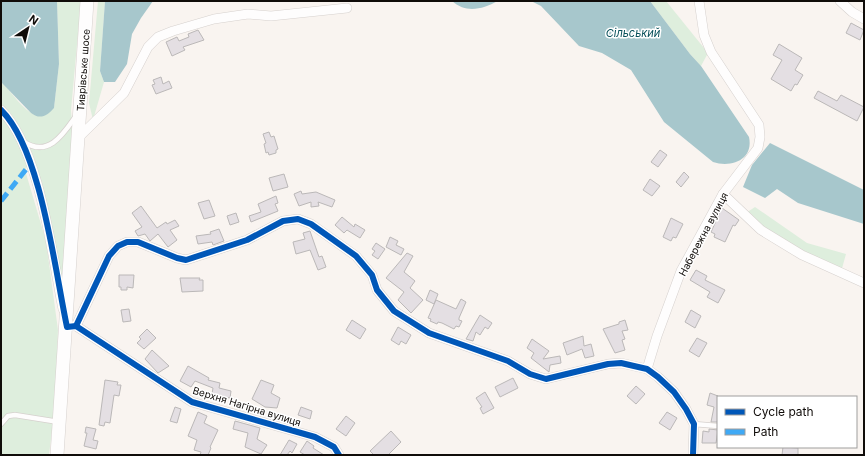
<svg xmlns="http://www.w3.org/2000/svg" width="865" height="456" font-family="Inter,sans-serif">
<style>
.green{fill:#deeedd}
.water{fill:#a7c7cc}
.building{fill:#e4dfe3;stroke:#bbb8b8}
.lines{fill:none;stroke-linecap:round;stroke-linejoin:round}
.service-casing{stroke:#d6d1ce;stroke-width:6}
.minor-casing{stroke:#d6d1ce;stroke-width:10}
.secondary-casing{stroke:#d6d1ce;stroke-width:14}
.service{stroke:#fefdfd;stroke-width:4.5}
.minor{stroke:#fefdfd;stroke-width:9}
.secondary{stroke:#fefdfd;stroke-width:13}
.quiet{stroke:#3fa9f5;stroke-width:5;stroke-dasharray:10 5;stroke-linecap:butt}
.cycleway-casing{stroke:#fff;stroke-width:8}
.cycleway{stroke:#0057b8;stroke-width:6}
.labels{text-anchor:middle;stroke-width:3;stroke-linejoin:round;paint-order:stroke}
.street-label{font-size:10px;fill:#100c09;stroke:#fff}
.water-label{font-size:11px;font-style:italic;fill:#09515b;stroke:#fff}
</style>
<rect width="100%" height="100%" fill="#f9f4f0"/>
<g class="green">
<path d="M 57,1 L 81,1 L 71,110 L 73,139 L 64,282 L 61,283 L 30,163 L 25,170 L 46,241 L 58,330 L 55,406 L 49,455 L 1,455 L 1,82 C 13,93 22,110 37,116 L 54,108 L 59,64 Z"/>
<path d="M 98,1 L 105,1 L 100,71 L 104,82 L 93,120 L 89,103 Z"/>
<path d="M 650,1 L 666,1 L 708,53 L 701,66 L 690,54 Z"/>
<path d="M 755,207 L 807,243 L 846,254 L 841,272 L 817,262 L 743,215 Z"/>
</g>
<g class="water">
<path d="M 1,1 L 57,1 L 59,64 L 54,108 C 47,116 40,120 31,113 L 1,82 Z"/>
<path d="M 105,1 L 153,1 L 141,18 L 132,34 L 127,64 L 115,82 L 104,82 L 100,71 Z"/>
<path d="M 452,1 L 498,1 C 482,9 467,14 452,1 Z"/>
<path d="M 531,1 L 650,1 L 690,54 L 701,66 L 749,137 C 754,160 731,168 713,162 L 664,122 L 631,70 L 602,53 L 579,46 L 541,6 Z"/>
<path d="M 770,143 L 864,190 L 864,224 L 798,203 L 777,189 L 765,198 L 743,187 L 752,165 Z"/>
</g>
<g class="building">
<path d="M 851,23 L 864,30 L 860,40 L 846,33 Z"/>
<path d="M 198,30 L 204,40 L 183,47 L 185,50 L 172,56 L 166,42 L 177,37 L 179,41 L 189,37 L 188,34 Z"/>
<path d="M 779,44 L 802,58 L 795,70 L 803,75 L 797,85 L 795,84 L 791,91 L 771,79 L 782,60 L 773,55 Z"/>
<path d="M 161,77 L 163,84 L 169,81 L 172,88 L 156,94 L 152,85 L 155,84 L 153,80 Z"/>
<path d="M 818,91 L 837,101 L 841,95 L 864,107 L 857,121 L 814,98 Z"/>
<path d="M 269,132 L 271,137 L 274,136 L 278,149 L 276,150 L 276,153 L 269,155 L 268,152 L 266,153 L 264,144 L 266,143 L 263,134 Z"/>
<path d="M 660,150 L 667,155 L 658,167 L 651,162 Z"/>
<path d="M 684,172 L 689,177 L 681,187 L 676,182 Z"/>
<path d="M 284,174 L 288,187 L 273,191 L 269,178 Z"/>
<path d="M 650,179 L 660,186 L 652,196 L 643,190 Z"/>
<path d="M 301,191 L 302,194 L 316,192 L 335,200 L 332,207 L 318,202 L 319,206 L 311,207 L 311,202 L 299,206 L 294,194 Z"/>
<path d="M 276,196 L 278,203 L 275,204 L 278,211 L 251,222 L 249,216 L 261,212 L 258,204 Z"/>
<path d="M 209,200 L 215,216 L 204,219 L 198,203 Z"/>
<path d="M 141,206 L 157,228 L 166,222 L 167,224 L 175,220 L 179,226 L 170,230 L 177,240 L 168,247 L 158,234 L 150,241 L 145,234 L 138,236 L 135,231 L 142,227 L 132,213 Z"/>
<path d="M 722,208 L 739,220 L 735,226 L 733,225 L 725,242 L 714,237 L 715,234 L 711,232 Z"/>
<path d="M 236,213 L 239,222 L 230,225 L 227,216 Z"/>
<path d="M 342,217 L 354,227 L 355,224 L 365,230 L 360,238 L 347,230 L 344,233 L 335,225 Z"/>
<path d="M 671,218 L 683,224 L 676,238 L 673,237 L 671,241 L 663,237 Z"/>
<path d="M 219,229 L 224,241 L 213,245 L 212,242 L 198,244 L 196,236 L 211,234 L 210,232 Z"/>
<path d="M 310,231 L 319,257 L 322,256 L 326,267 L 318,270 L 310,250 L 296,254 L 293,242 L 305,239 L 303,233 Z"/>
<path d="M 390,237 L 398,241 L 396,245 L 404,249 L 401,255 L 386,247 Z"/>
<path d="M 376,243 L 385,249 L 378,259 L 372,255 L 375,251 L 372,249 Z"/>
<path d="M 407,253 L 413,256 L 404,272 L 415,281 L 410,288 L 423,300 L 411,313 L 398,300 L 404,292 L 386,278 Z"/>
<path d="M 696,270 L 707,276 L 705,280 L 725,290 L 718,303 L 707,297 L 710,292 L 690,280 Z"/>
<path d="M 119,275 L 134,275 L 133,288 L 127,287 L 127,290 L 121,290 L 121,287 L 119,287 Z"/>
<path d="M 180,278 L 200,278 L 199,280 L 203,280 L 203,291 L 182,292 Z"/>
<path d="M 430,290 L 438,294 L 434,304 L 426,300 Z"/>
<path d="M 461,299 L 466,302 L 459,318 L 459,320 L 462,321 L 459,327 L 456,326 L 454,329 L 442,323 L 438,322 L 437,324 L 430,321 L 431,319 L 428,318 L 436,300 L 456,309 Z"/>
<path d="M 129,309 L 131,321 L 123,322 L 121,310 Z"/>
<path d="M 691,310 L 701,316 L 695,328 L 685,322 Z"/>
<path d="M 480,315 L 492,323 L 488,329 L 485,327 L 480,335 L 476,332 L 473,341 L 466,339 Z"/>
<path d="M 352,320 L 366,329 L 360,339 L 346,330 Z"/>
<path d="M 625,320 L 628,330 L 622,331 L 625,339 L 622,340 L 625,350 L 615,353 L 603,329 L 619,324 L 619,322 Z"/>
<path d="M 398,327 L 411,335 L 406,344 L 401,341 L 399,345 L 391,340 Z"/>
<path d="M 147,329 L 156,338 L 144,349 L 137,343 L 141,339 L 139,337 Z"/>
<path d="M 583,336 L 584,346 L 591,344 L 594,356 L 585,358 L 582,349 L 567,355 L 563,343 Z"/>
<path d="M 697,338 L 707,343 L 699,357 L 689,351 Z"/>
<path d="M 532,339 L 549,351 L 543,359 L 560,356 L 561,363 L 550,365 L 549,372 L 531,358 L 534,353 L 527,348 Z"/>
<path d="M 152,350 L 169,366 L 158,373 L 145,359 Z"/>
<path d="M 188,366 L 209,378 L 208,380 L 220,383 L 219,388 L 231,391 L 230,398 L 212,394 L 213,388 L 195,381 L 191,387 L 180,381 Z"/>
<path d="M 513,378 L 518,388 L 500,397 L 495,387 Z"/>
<path d="M 105,380 L 118,382 L 117,385 L 121,385 L 119,396 L 114,395 L 110,423 L 105,422 L 104,426 L 99,425 Z"/>
<path d="M 261,380 L 274,385 L 271,393 L 280,398 L 277,408 L 265,407 L 252,399 Z"/>
<path d="M 636,386 L 645,394 L 636,404 L 627,396 Z"/>
<path d="M 485,392 L 494,408 L 483,414 L 480,408 L 482,407 L 476,398 Z"/>
<path d="M 710,393 L 718,396 L 718,422 L 711,422 L 714,407 L 707,405 Z"/>
<path d="M 175,407 L 181,409 L 177,423 L 170,421 Z"/>
<path d="M 301,407 L 312,411 L 310,419 L 298,415 Z"/>
<path d="M 198,412 L 207,416 L 204,423 L 218,430 L 210,447 L 211,448 L 208,455 L 200,455 L 201,452 L 194,450 L 197,440 L 188,436 Z"/>
<path d="M 667,412 L 677,418 L 670,430 L 659,423 Z"/>
<path d="M 346,416 L 355,423 L 346,436 L 336,429 Z"/>
<path d="M 235,421 L 260,428 L 257,439 L 267,445 L 261,454 L 245,447 L 248,433 L 233,429 Z"/>
<path d="M 86,427 L 96,429 L 93,440 L 98,441 L 96,449 L 84,446 L 87,433 L 85,433 Z"/>
<path d="M 709,429 L 718,430 L 716,443 L 702,443 L 703,431 L 709,432 Z"/>
<path d="M 391,431 L 401,442 L 388,455 L 374,455 L 370,451 Z"/>
<path d="M 289,440 L 297,444 L 292,453 L 290,451 L 287,455 L 280,455 Z"/>
<path d="M 307,441 L 314,446 L 313,448 L 324,455 L 305,455 L 300,452 Z"/>
<path d="M 783,447 L 798,448 L 798,455 L 782,455 Z"/>
</g>
<g class="lines">
<defs>
<g id="service">
<path d="M 24,142 C 49,158 64,133 76,116"/>
<path d="M 1,424 L 8,416 L 15,415 L 59,422"/>
<path d="M 694,424 L 718,426"/>
</g>
<g id="minor">
<path d="M 840,1 L 852,12 L 864,19"/>
<path d="M 1,110 C 40,148 52,256 63,309"/>
<path d="M 78,138 L 124,93 L 148,47 L 158,37 L 173,31 L 214,19 L 248,14 L 271,16 L 347,8"/>
<path d="M 723,194 L 761,230 L 802,255 L 864,283"/>
<path d="M 70,326 L 76,326 L 192,402 L 315,437 L 334,447 L 339,455"/>
<path d="M 76,326 L 109,256 L 118,246 L 127,242 L 138,242 L 177,258 L 186,260 L 247,240 L 283,221 L 298,219 L 311,224 L 356,256 L 372,275 L 377,290 L 394,311 L 429,333 L 508,361 L 530,374 L 546,379 L 608,364 L 621,363 L 647,369 L 658,377 L 674,392 L 686,409 L 694,424 L 693,455"/>
<path d="M 647,369 L 657,336 L 681,271 L 723,194 L 758,148 L 760,137 L 759,125 L 711,52 L 704,35 L 699,1"/>
</g>
<path id="secondary" d="M 57,455 L 87,1"/>
</defs>
<use href="#service" class="service-casing"/>
<use href="#minor" class="minor-casing"/>
<use href="#secondary" class="secondary-casing"/>
<use href="#service" class="service"/>
<use href="#minor" class="minor"/>
<use href="#secondary" class="secondary"/>
<path class="quiet" d="M 1,201 L 31,163"/>
<defs>
<g id="cycleway">
<path d="M 1,110 C 41,149 55,271 67,327 L 76,326 L 192,402 L 315,437 L 334,447 L 339,455"/>
<path d="M 76,326 L 109,256 L 118,246 L 127,242 L 138,242 L 177,258 L 186,260 L 247,240 L 283,221 L 298,219 L 311,224 L 356,256 L 372,275 L 377,290 L 394,311 L 429,333 L 508,361 L 530,374 L 546,379 L 608,364 L 621,363 L 647,369 L 658,377 L 674,392 L 686,409 L 694,424 L 693,455"/>
</g>
</defs>
<use href="#cycleway" class="cycleway-casing"/>
<use href="#cycleway" class="cycleway"/>
</g>
<g class="labels">
<g class="street-label">
<text transform="translate(83 70) rotate(-86)" y="4">Тиврівське шосе</text>
<text transform="translate(703 234) rotate(-62)" y="4">Набережна вулиця</text>
<text transform="translate(247 406) rotate(17)" y="4">Верхня Нагірна вулиця</text>
</g>
<g class="water-label">
<text x="633" y="37">Сільський</text>
</g>
</g>
<rect width="865" height="456" fill="none" stroke="#100c09" stroke-width="4"/>
<rect x="717" y="396" width="140" height="52" fill="#ffffff" stroke="#9f9e9d"/>
<rect x="725" y="409" width="20" height="6" fill="#0057b8" stroke="#9f9e9d"/>
<text x="753" y="416" font-size="12" fill="#100c09">Cycle path</text>
<rect x="725" y="429" width="20" height="6" fill="#3fa9f5" stroke="#9f9e9d"/>
<text x="753" y="436" font-size="12" fill="#100c09">Path</text>
<g transform="translate(28 28) rotate(35)" stroke="#ffffff" stroke-width="3" paint-order="stroke">
<path d="M0-3L7 15L0 10L-7 15Z" fill="#100c09"/>
<text y="-6" font-size="11" font-weight="bold" text-anchor="middle" fill="#100c09">N</text>
</g>
</svg>
